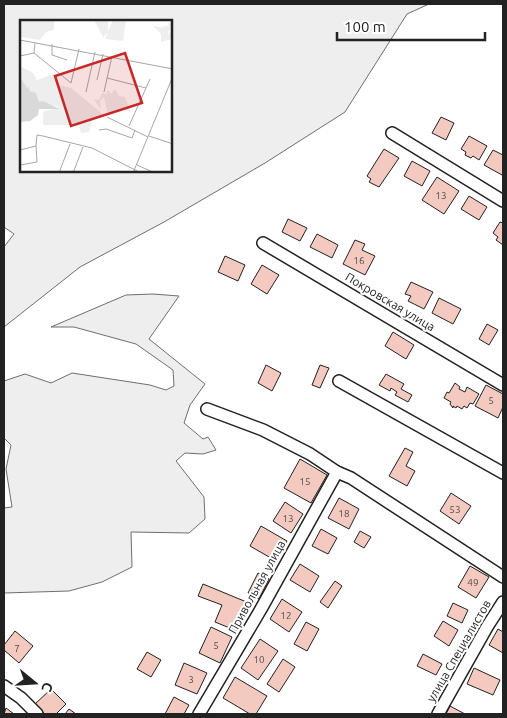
<svg xmlns="http://www.w3.org/2000/svg" width="507" height="718" font-family="Ubuntu,sans-serif">
<style>
.green{fill:#eee;stroke:#6f6f6f;fill-rule:evenodd}
.building{fill:#f3c9c0;stroke:#222}
.lines{fill:none;stroke-linecap:round;stroke-linejoin:round}
.minor-casing{stroke:#222;stroke-width:14}
.minor{stroke:#fff;stroke-width:11}
.labels{text-anchor:middle;stroke-width:4;stroke-linejoin:round;paint-order:stroke}
.number-label{font-size:10px;fill:#564c4a}
.street-label{font-size:12px;fill:#222;stroke:#fff}
.inset-road{fill:none;stroke:#a7a7a7;stroke-width:1}
.view{fill:#c62828;fill-opacity:0.15;stroke:#c62828;stroke-width:2.5}
.inset-edge{fill:none;stroke:#222;stroke-width:2.5}
</style>
<rect width="100%" height="100%" fill="#fff"/>
<g class="green">
<path d="M 4,4 L 429,4 L 407,14 L 345,112 L 265,163 L 164,222 L 80,267 L 4,327 L 4,247 L 14,234 L 4,227 ZM 21,21 L 171,21 L 171,171 L 21,171 Z"/>
<path d="M 153,294 L 179,296 L 149,339 L 205,384 L 190,405 L 184,423 L 203,439 L 208,437 L 216,450 L 203,454 L 185,453 L 176,461 L 204,497 L 205,519 L 189,533 L 131,532 L 132,567 L 102,582 L 69,591 L 4,593 L 4,508 L 12,507 L 6,469 L 11,445 L 4,438 L 4,381 L 25,374 L 51,383 L 72,373 L 150,385 L 166,390 L 174,386 L 173,370 L 136,344 L 74,327 L 51,327 L 126,295 Z"/>
</g>
<g class="building">
<path d="M 441,117 L 454,123 L 446,140 L 432,133 Z"/>
<path d="M 469,136 L 487,146 L 479,160 L 473,156 L 471,158 L 465,155 L 466,152 L 461,149 Z"/>
<path d="M 384,149 L 399,158 L 379,187 L 369,182 L 371,179 L 367,176 Z"/>
<path d="M 493,150 L 503,155 L 503,172 L 502,175 L 484,165 Z"/>
<path d="M 412,161 L 430,171 L 422,186 L 404,176 Z"/>
<path d="M 437,177 L 459,191 L 444,214 L 422,200 Z"/>
<path d="M 469,196 L 487,207 L 479,220 L 461,209 Z"/>
<path d="M 288,219 L 307,228 L 300,241 L 282,232 Z"/>
<path d="M 500,222 L 503,223 L 503,245 L 496,240 L 498,237 L 493,233 Z"/>
<path d="M 317,234 L 338,245 L 332,258 L 310,247 Z"/>
<path d="M 355,240 L 365,244 L 362,250 L 375,256 L 365,275 L 343,264 Z"/>
<path d="M 225,256 L 245,265 L 238,281 L 218,272 Z"/>
<path d="M 262,265 L 279,275 L 267,294 L 251,284 Z"/>
<path d="M 411,282 L 433,292 L 424,309 L 408,301 L 411,296 L 405,294 Z"/>
<path d="M 439,298 L 461,309 L 453,324 L 432,313 Z"/>
<path d="M 487,324 L 498,330 L 489,345 L 479,339 Z"/>
<path d="M 393,332 L 414,345 L 406,359 L 385,346 Z"/>
<path d="M 266,365 L 281,373 L 272,391 L 258,383 Z"/>
<path d="M 320,365 L 329,368 L 320,388 L 312,385 Z"/>
<path d="M 386,374 L 404,384 L 401,389 L 412,395 L 408,402 L 395,395 L 397,392 L 391,388 L 390,391 L 379,385 Z"/>
<path d="M 455,383 L 460,387 L 459,389 L 465,392 L 467,387 L 479,394 L 473,404 L 470,403 L 467,408 L 464,406 L 462,409 L 457,406 L 456,408 L 453,406 L 453,408 L 450,404 L 451,402 L 444,398 L 447,392 L 449,393 Z"/>
<path d="M 486,385 L 503,394 L 503,407 L 498,418 L 475,406 Z"/>
<path d="M 405,448 L 413,452 L 406,466 L 415,471 L 407,486 L 389,476 Z"/>
<path d="M 300,459 L 327,475 L 311,503 L 284,488 Z"/>
<path d="M 451,493 L 471,506 L 459,524 L 440,511 Z"/>
<path d="M 339,498 L 359,509 L 349,529 L 328,518 Z"/>
<path d="M 285,502 L 303,514 L 291,533 L 273,521 Z"/>
<path d="M 261,526 L 287,541 L 276,561 L 250,546 Z"/>
<path d="M 321,529 L 337,538 L 328,554 L 312,546 Z"/>
<path d="M 360,531 L 371,537 L 364,548 L 354,542 Z"/>
<path d="M 300,564 L 319,576 L 310,592 L 290,580 Z"/>
<path d="M 470,566 L 489,577 L 476,598 L 458,587 Z"/>
<path d="M 258,573 L 269,579 L 259,599 L 248,593 Z"/>
<path d="M 335,581 L 342,586 L 328,608 L 320,602 Z"/>
<path d="M 203,584 L 249,603 L 237,631 L 215,622 L 222,605 L 198,596 Z"/>
<path d="M 282,599 L 302,612 L 289,632 L 270,619 Z"/>
<path d="M 453,603 L 468,610 L 462,623 L 447,616 Z"/>
<path d="M 443,621 L 458,630 L 449,646 L 434,636 Z"/>
<path d="M 306,622 L 319,629 L 307,651 L 294,644 Z"/>
<path d="M 211,627 L 232,637 L 220,663 L 199,653 Z"/>
<path d="M 498,629 L 503,632 L 503,653 L 489,645 Z"/>
<path d="M 15,631 L 33,646 L 19,663 L 4,650 L 4,645 Z"/>
<path d="M 260,639 L 278,651 L 258,680 L 241,668 Z"/>
<path d="M 147,652 L 161,660 L 151,677 L 137,669 Z"/>
<path d="M 423,654 L 442,664 L 436,675 L 417,666 Z"/>
<path d="M 283,659 L 295,667 L 279,692 L 267,684 Z"/>
<path d="M 184,663 L 207,673 L 197,694 L 175,685 Z"/>
<path d="M 474,668 L 500,680 L 493,695 L 467,684 Z"/>
<path d="M 235,677 L 267,696 L 256,714 L 250,714 L 223,698 Z"/>
<path d="M 51,689 L 66,704 L 56,714 L 45,714 L 35,704 Z"/>
<path d="M 174,697 L 189,705 L 184,714 L 165,714 Z"/>
<path d="M 450,706 L 465,714 L 446,714 Z"/>
<path d="M 6,708 L 14,714 L 4,714 Z"/>
<path d="M 69,709 L 76,714 L 65,714 Z"/>
</g>
<g class="lines">
<defs>
<g id="minor">
<path d="M 392,133 L 503,201"/>
<path d="M 263,243 L 503,385"/>
<path d="M 339,381 L 503,473"/>
<path d="M 207,409 L 263,430 L 310,454 L 337,472 L 351,478 L 503,577"/>
<path d="M 4,686 L 21,698 L 37,714"/>
<path d="M 199,714 L 261,609 L 337,472"/>
<path d="M 438,714 L 487,627 L 503,602"/>
</g>
</defs>
<use href="#minor" class="minor-casing"/>
<use href="#minor" class="minor"/>
</g>
<g class="labels">
<g class="number-label">
<text x="441" y="199">13</text>
<text x="359" y="264">16</text>
<text x="491" y="404">5</text>
<text x="305" y="485">15</text>
<text x="455" y="513">53</text>
<text x="344" y="517">18</text>
<text x="288" y="522">13</text>
<text x="473" y="586">49</text>
<text x="286" y="619">12</text>
<text x="216" y="649">5</text>
<text x="17" y="652">7</text>
<text x="259" y="663">10</text>
<text x="191" y="683">3</text>
</g>
<g class="street-label">
<text transform="translate(390 302) rotate(31)" y="4">Покровская улица</text>
<text transform="translate(257 587) rotate(-61)" y="4">Привольная улица</text>
<text transform="translate(459 651) rotate(-60)" y="4">улица Специалистов</text>
</g>
</g>
<g transform="translate(20 20)">
<rect width="152" height="152" fill="#fff"/>
<path d="M 0,0 L 34,0 L 34,10 L 26,12 L 20,20 L 0,17 ZM 74,0 L 88,0 L 88,11 L 93,0 L 106,0 L 103,21 L 85,19 L 88,12 L 83,17 ZM 152,0 L 152,2 L 150,8 L 152,6 L 152,11 L 150,9 L 151,12 L 149,10 L 148,13 L 149,17 L 149,12 L 151,13 L 152,19 L 141,22 L 141,14 L 133,6 L 146,8 L 141,6 L 149,6 L 147,2 L 149,4 ZM 0,46 L 13,53 L 17,60 L 33,54 L 39,65 L 51,68 L 85,96 L 73,97 L 69,112 L 61,113 L 59,105 L 23,105 L 23,92 L 40,87 L 19,82 L 16,73 L 10,71 L 9,67 L 8,70 L 0,57 ZM 95,69 L 99,76 L 105,77 L 111,92 L 100,89 L 88,95 L 84,77 L 80,81 L 81,90 L 74,79 L 79,80 L 82,73 L 86,74 L 88,70 L 91,74 Z" fill="#eee"/>
<path d="M 0,57 L 8,69 L 8,65 L 10,71 L 16,73 L 19,82 L 23,81 L 40,89 L 19,89 L 18,95 L 10,101 L 0,102 Z" fill="#d9d9d9"/>
<path class="inset-road" d="M 0,20 L 153,49M 32,24 L 32,35 L 47,40M 14,33 L 51,63 L 59,29M 0,36 L 14,33 L 15,23M 87,58 L 126,68M 77,60 L 83,34M 66,72 L 75,32M 84,72 L 92,36M 87,97 L 128,117M 109,106 L 130,59M 79,110 L 86,109 L 112,118 L 115,110M 129,116 L 153,124M 0,130 L 16,126 L 17,115 L 23,116 L 72,128 L 121,153M 0,145 L 17,142 L 16,126M 117,145 L 135,153M 39,153 L 50,124M 53,153 L 63,127M 113,153 L 153,56"/>
<path class="view" d="M 105,33 L 122,83 L 51,106 L 35,56 Z"/>
<rect width="152" height="152" class="inset-edge"/>
</g>
<rect width="507" height="718" fill="none" stroke="#222222" stroke-width="10"/>
<g transform="translate(35 683) rotate(108)" stroke="#ffffff" stroke-width="4" paint-order="stroke">
<path d="M0-4L9 19L0 12L-9 19Z" fill="#222222"/>
<text y="-8" font-size="14" font-weight="bold" text-anchor="middle" fill="#222222">С</text>
</g>
<path d="M337 32v8h148v-8" fill="none" stroke="#222222" stroke-width="2.5"/>
<text x="344" y="32" font-size="15" fill="#222222" stroke="#ffffff" stroke-width="4" paint-order="stroke">100 m</text>
</svg>
